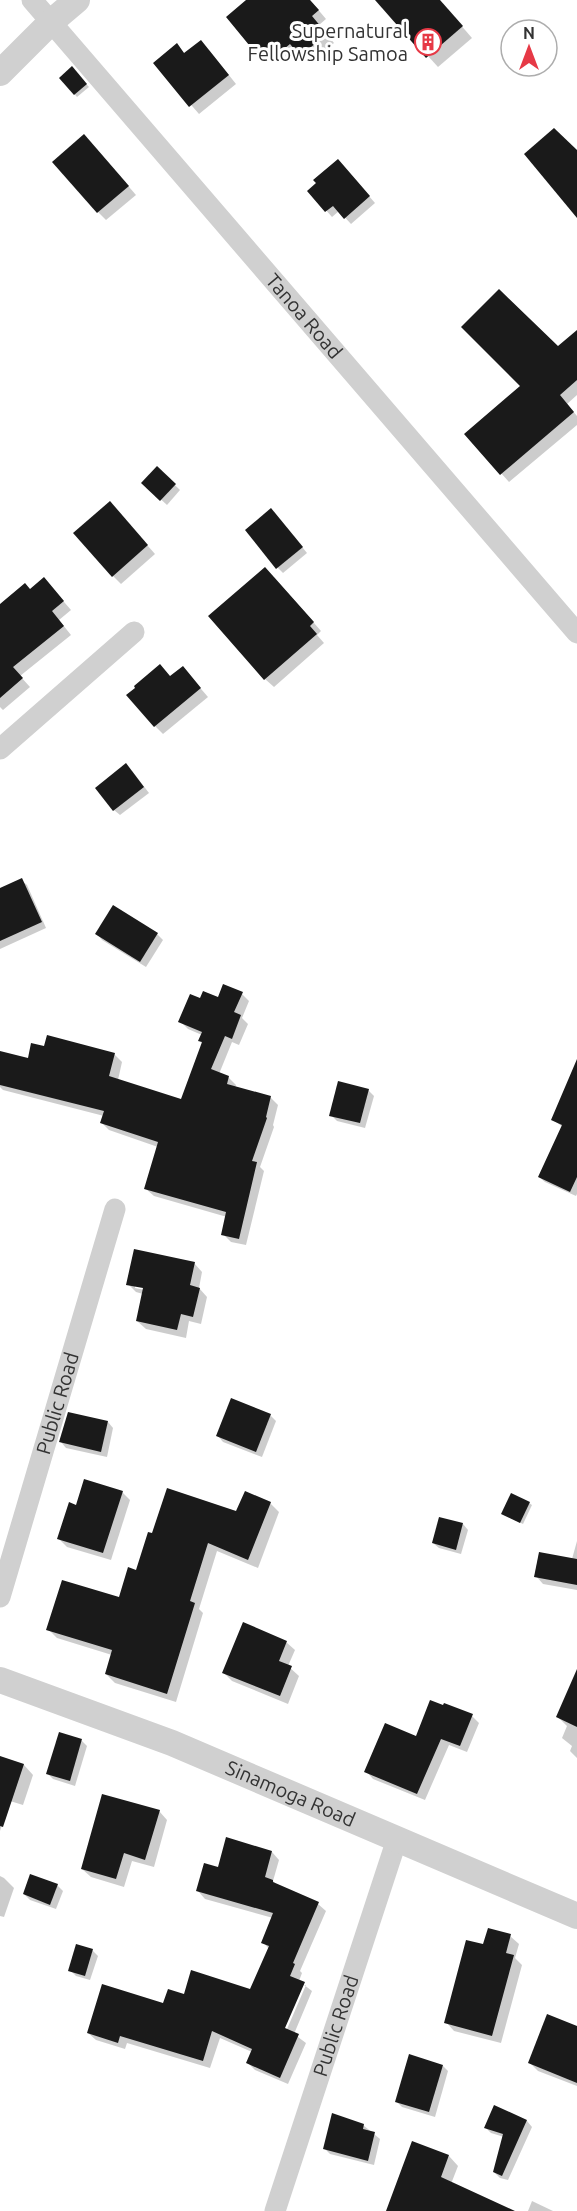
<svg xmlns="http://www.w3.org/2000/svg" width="577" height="2211" font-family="Ubuntu,sans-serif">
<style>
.shadow{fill:#0003;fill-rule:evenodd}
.building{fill:#1a1a1a}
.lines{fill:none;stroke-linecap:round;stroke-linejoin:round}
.minor{stroke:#d0d0d0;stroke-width:21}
.tertiary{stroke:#d0d0d0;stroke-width:26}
.labels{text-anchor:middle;stroke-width:6;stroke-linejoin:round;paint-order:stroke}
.poi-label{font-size:20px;fill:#333;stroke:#fff;text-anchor:end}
.street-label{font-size:20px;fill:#333;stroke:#fff}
</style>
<rect width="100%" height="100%" fill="#fff"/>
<g class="shadow">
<path d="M 248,0 L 310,0 L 326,19 L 319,25 L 334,43 L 310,63 L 299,52 L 287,61 L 279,53 L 267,63 L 259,55 Z"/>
<path d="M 377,0 L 439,0 L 472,38 L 438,67 Z"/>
<path d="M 177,45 L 185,54 L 209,50 L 236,84 L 199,114 L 155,63 Z"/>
<path d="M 72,69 L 89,87 L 77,97 L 61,78 Z"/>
<path d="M 92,144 L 136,195 L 106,220 L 98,212 Z"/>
<path d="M 343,166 L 375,203 L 351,224 L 339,211 L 332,217 L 309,191 Z"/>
<path d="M 577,332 L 577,395 L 567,404 L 577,416 L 577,425 L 509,482 L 466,434 L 522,386 L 558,349 Z"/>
<path d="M 157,468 L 180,490 L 167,505 L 143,483 Z"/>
<path d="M 118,512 L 155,554 L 121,584 L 113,576 Z"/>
<path d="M 277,516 L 307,553 L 283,573 L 278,568 Z"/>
<path d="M 274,577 L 321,631 L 317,635 L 324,643 L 274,687 L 265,679 Z"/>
<path d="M 52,588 L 71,610 L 59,620 L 71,635 L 20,676 L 30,687 L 3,710 L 0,707 L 0,606 L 30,591 Z"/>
<path d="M 183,668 L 208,697 L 163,734 L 155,726 L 171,677 Z"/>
<path d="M 132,771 L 149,793 L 120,815 L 114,810 Z"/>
<path d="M 21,880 L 27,885 L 46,928 L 0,949 L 0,889 Z"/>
<path d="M 113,907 L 157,934 L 163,940 L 146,967 L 102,940 L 97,934 Z"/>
<path d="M 242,994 L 249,1001 L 242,1018 L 248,1024 L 239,1045 L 232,1042 L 219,1074 L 228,1077 L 236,1085 L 235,1088 L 270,1097 L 278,1105 L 273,1125 L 274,1127 L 260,1167 L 264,1171 L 246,1245 L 231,1242 L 223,1234 L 227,1217 L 154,1196 L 146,1189 L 158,1147 L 109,1130 L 102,1123 L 104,1116 L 3,1090 L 0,1087 L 0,1065 L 29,1060 L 114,1054 L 122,1062 L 118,1080 L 182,1101 L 203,1044 L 200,1041 L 202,1035 L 188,1029 L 180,1021 L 201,1000 Z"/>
<path d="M 577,1063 L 577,1194 L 576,1196 L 545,1182 L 539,1177 L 563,1127 L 553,1120 Z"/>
<path d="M 368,1090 L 374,1096 L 365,1128 L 337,1121 L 331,1115 Z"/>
<path d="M 194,1263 L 202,1272 L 199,1288 L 207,1297 L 201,1324 L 189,1321 L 186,1338 L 146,1329 L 137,1321 L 143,1294 L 136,1292 L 128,1284 ZM 135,1285 L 150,1289 L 150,1291 L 135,1288 Z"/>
<path d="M 270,1415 L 276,1421 L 262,1457 L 223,1442 L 218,1436 Z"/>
<path d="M 108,1422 L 113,1428 L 107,1457 L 66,1448 L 61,1442 Z"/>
<path d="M 122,1492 L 130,1500 L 111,1560 L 67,1547 L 59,1539 L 77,1506 Z"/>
<path d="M 270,1503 L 279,1512 L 258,1568 L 217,1551 L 199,1609 L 203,1613 L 176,1702 L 115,1683 L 106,1674 L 112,1655 L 57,1638 L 48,1629 L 120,1599 L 137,1572 L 153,1535 Z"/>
<path d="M 529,1503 L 532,1505 L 523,1524 L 502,1514 Z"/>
<path d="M 463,1524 L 468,1530 L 461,1554 L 439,1548 L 433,1543 Z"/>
<path d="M 577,1541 L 577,1590 L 543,1584 L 536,1576 L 572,1559 Z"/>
<path d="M 286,1642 L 295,1650 L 288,1666 L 299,1676 L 288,1704 L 232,1681 L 224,1673 Z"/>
<path d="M 577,1698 L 577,1758 L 570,1751 L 572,1746 L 562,1738 L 567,1726 L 558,1717 Z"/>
<path d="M 472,1716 L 479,1723 L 467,1752 L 449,1745 L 425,1800 L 373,1779 L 366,1771 L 417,1738 Z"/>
<path d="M 60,1734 L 82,1741 L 87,1746 L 75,1786 L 53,1779 L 47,1773 Z"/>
<path d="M 0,1757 L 24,1765 L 33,1775 L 23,1805 L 10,1801 L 0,1831 Z"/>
<path d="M 159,1811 L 167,1820 L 154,1867 L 132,1861 L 124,1887 L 91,1877 L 82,1869 Z"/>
<path d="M 272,1852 L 279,1860 L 273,1881 L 278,1886 L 318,1904 L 326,1911 L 300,1971 L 302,1973 L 299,1981 L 312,1991 L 294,2034 L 306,2043 L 288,2084 L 255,2070 L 248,2063 L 252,2052 L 220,2038 L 210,2068 L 127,2043 L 125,2049 L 96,2040 L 88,2033 L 185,1996 L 251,1991 L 269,1949 L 263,1942 L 273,1918 L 205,1899 L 198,1891 L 219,1869 ZM 303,1985 L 306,1985 L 284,2036 L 281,2035 Z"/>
<path d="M 0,1876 L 4,1878 L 14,1888 L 4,1917 L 0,1916 Z"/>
<path d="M 57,1885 L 63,1891 L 56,1909 L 30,1900 L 24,1894 Z"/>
<path d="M 510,1936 L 519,1944 L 515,1958 L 522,1965 L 501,2043 L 454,2031 L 446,2022 L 484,1946 Z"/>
<path d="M 92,1950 L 98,1956 L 90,1980 L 76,1976 L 70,1970 Z"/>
<path d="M 577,2028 L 577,2086 L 538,2071 L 530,2063 Z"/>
<path d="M 443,2066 L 448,2071 L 435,2117 L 402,2107 L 396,2101 Z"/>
<path d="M 495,2107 L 527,2121 L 532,2127 L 508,2180 L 500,2178 L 494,2172 L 504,2137 L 491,2133 L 486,2128 Z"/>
<path d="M 363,2125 L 380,2139 L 374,2165 L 330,2154 L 325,2149 Z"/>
<path d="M 449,2156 L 458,2166 L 451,2184 L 497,2211 L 388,2211 Z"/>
<path d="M 532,2201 L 553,2211 L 528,2211 Z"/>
</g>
<g class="building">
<path d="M 246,0 L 310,0 L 319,10 L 312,16 L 327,34 L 300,56 L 290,44 L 278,54 L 271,45 L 258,56 L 226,17 Z"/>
<path d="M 375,0 L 440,0 L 463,26 L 426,58 Z"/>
<path d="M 201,40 L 229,75 L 189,107 L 153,63 L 177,43 L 184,53 Z"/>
<path d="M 72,66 L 87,84 L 74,95 L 59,78 Z"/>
<path d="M 554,128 L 577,150 L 577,218 L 524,154 Z"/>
<path d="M 84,134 L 129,186 L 97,213 L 52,162 Z"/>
<path d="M 338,159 L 370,196 L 344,219 L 333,206 L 325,212 L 307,191 L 316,183 L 313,180 Z"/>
<path d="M 499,289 L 558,346 L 577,330 L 577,380 L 560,395 L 574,412 L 500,475 L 464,434 L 520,386 L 461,327 Z"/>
<path d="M 157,466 L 176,484 L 160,501 L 141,483 Z"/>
<path d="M 110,501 L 148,545 L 112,577 L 73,533 Z"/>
<path d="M 271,508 L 303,547 L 276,569 L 245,530 Z"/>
<path d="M 265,567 L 314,622 L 310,626 L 317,634 L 264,680 L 208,616 Z"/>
<path d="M 44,577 L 64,601 L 52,611 L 64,626 L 13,667 L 23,678 L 0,698 L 0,604 L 25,583 L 30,589 Z"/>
<path d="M 160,664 L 170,676 L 183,666 L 201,688 L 154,727 L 126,695 L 135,688 L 134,686 Z"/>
<path d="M 126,763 L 144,787 L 113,811 L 95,788 Z"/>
<path d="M 22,878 L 42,922 L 0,941 L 0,888 Z"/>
<path d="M 113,905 L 158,933 L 140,962 L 95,934 Z"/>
<path d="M 223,984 L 243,992 L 234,1012 L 241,1015 L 232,1039 L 225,1036 L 211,1069 L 229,1076 L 227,1084 L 271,1096 L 266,1117 L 267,1118 L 252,1161 L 257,1162 L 239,1239 L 221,1235 L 226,1212 L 144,1189 L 158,1142 L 100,1123 L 104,1111 L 0,1085 L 0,1051 L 28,1058 L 31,1043 L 44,1046 L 47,1035 L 115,1053 L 109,1076 L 181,1099 L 202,1042 L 198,1041 L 202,1032 L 178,1022 L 190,994 L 200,998 L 203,991 L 218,997 Z"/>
<path d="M 577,1059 L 577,1177 L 570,1192 L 538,1177 L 562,1125 L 551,1120 Z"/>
<path d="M 338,1081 L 369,1089 L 360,1123 L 329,1116 Z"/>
<path d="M 134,1249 L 195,1262 L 190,1285 L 200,1288 L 193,1317 L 181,1314 L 177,1330 L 136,1321 L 143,1288 L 126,1285 Z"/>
<path d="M 231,1398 L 271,1414 L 256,1452 L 216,1436 Z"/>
<path d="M 68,1412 L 108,1421 L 101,1452 L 59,1442 Z"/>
<path d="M 84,1479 L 123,1491 L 103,1553 L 57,1539 L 69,1502 L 76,1505 Z"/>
<path d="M 167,1488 L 236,1511 L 245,1491 L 271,1502 L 248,1560 L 208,1543 L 190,1601 L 195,1603 L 167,1694 L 105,1674 L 112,1650 L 46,1630 L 62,1580 L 119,1597 L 128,1567 L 136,1570 L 148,1532 L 152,1533 Z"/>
<path d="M 511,1493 L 530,1502 L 520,1523 L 501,1514 Z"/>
<path d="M 439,1517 L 463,1523 L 456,1550 L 432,1543 Z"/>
<path d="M 539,1552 L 577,1559 L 577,1585 L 534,1577 Z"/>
<path d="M 243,1622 L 287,1641 L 279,1661 L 292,1666 L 280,1696 L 222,1673 Z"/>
<path d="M 577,1669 L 577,1727 L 556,1717 Z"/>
<path d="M 430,1700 L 443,1705 L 444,1703 L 473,1714 L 460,1746 L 441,1739 L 417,1794 L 364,1772 L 385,1723 L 416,1736 Z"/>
<path d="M 59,1732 L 82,1739 L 70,1781 L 46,1774 Z"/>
<path d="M 0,1756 L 24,1764 L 3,1827 L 0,1826 Z"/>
<path d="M 102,1794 L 160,1810 L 145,1860 L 124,1853 L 116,1879 L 81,1869 Z"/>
<path d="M 226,1837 L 272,1851 L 265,1877 L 273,1880 L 273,1882 L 319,1902 L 293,1963 L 295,1964 L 290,1976 L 305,1982 L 285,2028 L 299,2034 L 280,2078 L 246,2063 L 252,2049 L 212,2031 L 203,2061 L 120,2036 L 118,2043 L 87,2033 L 102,1984 L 163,2003 L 168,1989 L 184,1994 L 191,1970 L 250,1989 L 269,1946 L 261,1943 L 273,1913 L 196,1891 L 204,1863 L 218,1867 Z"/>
<path d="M 30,1874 L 58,1884 L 50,1905 L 23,1894 Z"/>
<path d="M 488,1928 L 511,1934 L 506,1953 L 514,1955 L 492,2036 L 444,2023 L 466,1940 L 483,1944 Z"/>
<path d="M 76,1944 L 93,1949 L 85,1976 L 68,1971 Z"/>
<path d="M 547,2014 L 577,2026 L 577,2083 L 528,2063 Z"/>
<path d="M 409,2054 L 443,2065 L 429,2112 L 395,2102 Z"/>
<path d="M 494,2105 L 527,2120 L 502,2176 L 493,2172 L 503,2134 L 484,2128 Z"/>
<path d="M 332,2113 L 364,2124 L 363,2129 L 375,2132 L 368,2161 L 323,2149 Z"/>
<path d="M 412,2141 L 449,2155 L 441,2177 L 515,2211 L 386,2211 Z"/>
</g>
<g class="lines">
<g class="minor">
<path id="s1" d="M 32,0 L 577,633"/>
<path d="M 0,749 L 134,632"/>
<path id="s2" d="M 0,1597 L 115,1209"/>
<path id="s3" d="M 275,2211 L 397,1839"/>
</g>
<g class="tertiary">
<path d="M 0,73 L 51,22 L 77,0"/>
<path id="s4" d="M 0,1680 L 172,1743 L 577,1916"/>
</g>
</g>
<defs>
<symbol id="building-ring" viewBox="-11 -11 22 22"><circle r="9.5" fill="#fff" stroke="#e63946" stroke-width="1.5"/><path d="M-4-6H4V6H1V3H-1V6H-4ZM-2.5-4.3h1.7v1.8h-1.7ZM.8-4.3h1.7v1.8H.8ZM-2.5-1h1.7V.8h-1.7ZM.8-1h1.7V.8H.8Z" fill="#e63946"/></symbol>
</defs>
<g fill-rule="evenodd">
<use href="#building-ring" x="413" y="27" width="30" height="30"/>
</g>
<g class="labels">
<g class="poi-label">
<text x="408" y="38">Supernatural<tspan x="408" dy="23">Fellowship Samoa</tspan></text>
</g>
<g class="street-label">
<text dy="7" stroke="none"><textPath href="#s1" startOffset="417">Tanoa Road</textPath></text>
<text dy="7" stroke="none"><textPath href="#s2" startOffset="202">Public Road</textPath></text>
<text dy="7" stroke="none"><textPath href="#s4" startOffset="312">Sinamoga Road</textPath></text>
<text dy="7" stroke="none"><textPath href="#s3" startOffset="195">Public Road</textPath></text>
</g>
</g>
<g transform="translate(529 48)"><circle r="28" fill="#ffffff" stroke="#adadad" stroke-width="1.5"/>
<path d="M0-4.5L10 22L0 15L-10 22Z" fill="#e63946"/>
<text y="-9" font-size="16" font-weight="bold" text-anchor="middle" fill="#333333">N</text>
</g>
</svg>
